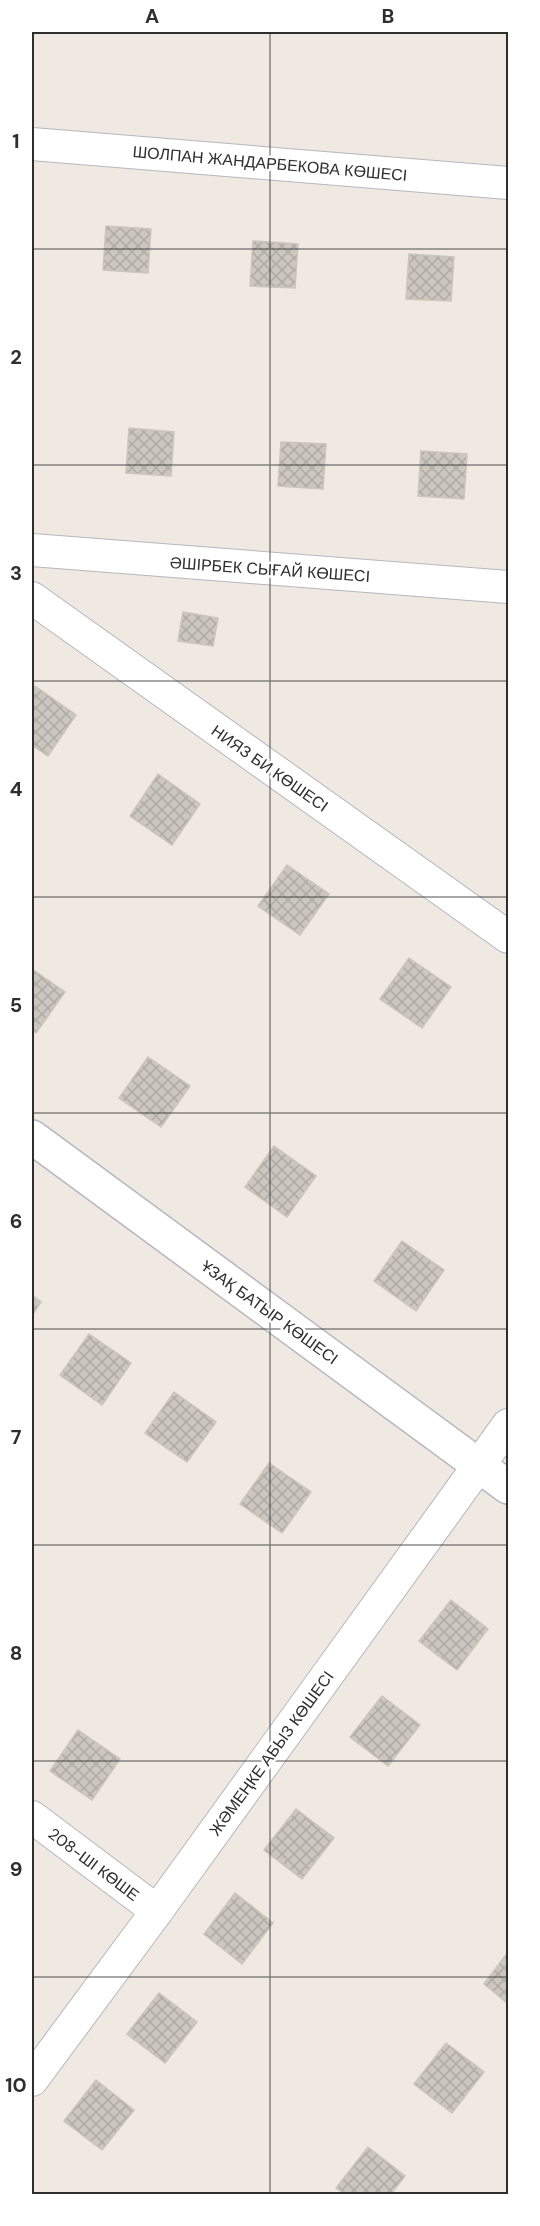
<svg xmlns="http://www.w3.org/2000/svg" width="540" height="2226" font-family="'DM Sans',sans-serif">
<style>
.building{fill:url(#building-cross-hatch);stroke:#cbc5ba;stroke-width:1.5}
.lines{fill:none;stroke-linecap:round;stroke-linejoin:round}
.minor-casing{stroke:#b4b7c1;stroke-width:34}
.tertiary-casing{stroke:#b4b7c1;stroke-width:36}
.minor{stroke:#fff;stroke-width:32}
.tertiary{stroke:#fff;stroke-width:33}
.grid{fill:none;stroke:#2e2e2e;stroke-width:1.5;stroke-opacity:0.55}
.labels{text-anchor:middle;stroke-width:5;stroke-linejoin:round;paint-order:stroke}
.street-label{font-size:16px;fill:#2e2e2e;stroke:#fff}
.neatline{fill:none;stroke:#2e2e2e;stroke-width:2}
.grid-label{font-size:20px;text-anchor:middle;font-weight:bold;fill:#2e2e2e}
</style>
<defs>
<pattern id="building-cross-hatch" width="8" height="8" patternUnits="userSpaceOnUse" patternTransform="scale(1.5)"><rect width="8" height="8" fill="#cbc7bf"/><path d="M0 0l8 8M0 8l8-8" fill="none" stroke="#afaba4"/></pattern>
</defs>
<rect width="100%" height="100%" fill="#efe9e1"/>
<g class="building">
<path d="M 106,226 L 151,229 L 148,273 L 103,270 Z"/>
<path d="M 253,241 L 298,244 L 295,288 L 250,286 Z"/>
<path d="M 409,254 L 454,257 L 451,301 L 406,299 Z"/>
<path d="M 129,428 L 174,432 L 171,476 L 126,473 Z"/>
<path d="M 281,442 L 326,444 L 323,489 L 278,486 Z"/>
<path d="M 421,451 L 467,454 L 464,499 L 418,496 Z"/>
<path d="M 183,612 L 218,618 L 213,646 L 178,641 Z"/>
<path d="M 35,686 L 76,715 L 48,756 L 32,745 L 32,690 Z"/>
<path d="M 158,774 L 200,804 L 172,845 L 130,816 Z"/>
<path d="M 287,865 L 329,894 L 300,935 L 258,906 Z"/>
<path d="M 409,958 L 451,987 L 422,1028 L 380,999 Z"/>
<path d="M 32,969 L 65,992 L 36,1033 L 32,1030 Z"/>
<path d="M 148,1057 L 190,1086 L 161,1127 L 119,1098 Z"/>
<path d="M 274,1146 L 316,1176 L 287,1217 L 245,1187 Z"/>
<path d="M 402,1241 L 444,1270 L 416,1311 L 374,1281 Z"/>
<path d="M 32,1295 L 41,1302 L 32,1316 Z"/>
<path d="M 89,1334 L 131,1363 L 102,1405 L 60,1375 Z"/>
<path d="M 174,1392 L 216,1422 L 187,1462 L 145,1433 Z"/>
<path d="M 269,1463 L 311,1492 L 282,1533 L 240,1504 Z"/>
<path d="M 451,1600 L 488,1629 L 457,1670 L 419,1641 Z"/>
<path d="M 382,1696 L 420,1725 L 388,1766 L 350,1737 Z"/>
<path d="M 78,1730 L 120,1759 L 92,1800 L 50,1771 Z"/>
<path d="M 296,1809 L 334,1838 L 302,1879 L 264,1850 Z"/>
<path d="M 235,1893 L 273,1923 L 242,1964 L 204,1934 Z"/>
<path d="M 508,1952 L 508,2004 L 484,1984 Z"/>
<path d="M 159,1993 L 197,2022 L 165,2063 L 127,2034 Z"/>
<path d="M 446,2043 L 484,2072 L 452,2113 L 414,2084 Z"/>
<path d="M 96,2080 L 134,2110 L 102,2150 L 64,2121 Z"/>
<path d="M 368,2147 L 405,2176 L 391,2194 L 345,2194 L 336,2188 Z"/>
</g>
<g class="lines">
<defs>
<g id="minor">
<path d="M 32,144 L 508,183"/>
<path d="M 32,550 L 508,587"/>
<path d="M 32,598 L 508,937"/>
<path d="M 32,1817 L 157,1911"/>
<path d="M 32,2080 L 157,1911 L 508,1425"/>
</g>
<path id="tertiary" d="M 32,1137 L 508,1487"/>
</defs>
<use href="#minor" class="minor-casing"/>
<use href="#tertiary" class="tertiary-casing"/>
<use href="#minor" class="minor"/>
<use href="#tertiary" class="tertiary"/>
</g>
<path class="grid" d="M 270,32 L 270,2194M 32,249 L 508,249M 32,465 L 508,465M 32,681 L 508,681M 32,897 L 508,897M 32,1113 L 508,1113M 32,1329 L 508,1329M 32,1545 L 508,1545M 32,1761 L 508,1761M 32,1977 L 508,1977"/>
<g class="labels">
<g class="street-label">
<text transform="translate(270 163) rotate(5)" y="6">ШОЛПАН ЖАНДАРБЕКОВА КӨШЕСІ</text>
<text transform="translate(270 569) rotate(4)" y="6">ӘШІРБЕК СЫҒАЙ КӨШЕСІ</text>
<text transform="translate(270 768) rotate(35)" y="6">НИЯЗ БИ КӨШЕСІ</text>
<text transform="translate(270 1312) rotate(36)" y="6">ҰЗАҚ БАТЫР КӨШЕСІ</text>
<text transform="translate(271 1753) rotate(-54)" y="6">ЖӘМЕҢКЕ АБЫЗ КӨШЕСІ</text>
<text transform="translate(94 1864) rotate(37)" y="6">208-ШІ КӨШЕ</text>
</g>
</g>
<rect width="540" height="2226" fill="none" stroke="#ffffff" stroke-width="66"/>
<rect x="33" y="33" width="474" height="2160" class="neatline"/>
<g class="grid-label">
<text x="152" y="23">A</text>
<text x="388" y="23">B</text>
<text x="16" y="148">1</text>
<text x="16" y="364">2</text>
<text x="16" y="580">3</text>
<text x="16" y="796">4</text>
<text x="16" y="1012">5</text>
<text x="16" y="1228">6</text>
<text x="16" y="1444">7</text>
<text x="16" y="1660">8</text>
<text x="16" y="1876">9</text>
<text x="16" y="2092">10</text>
</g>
</svg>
